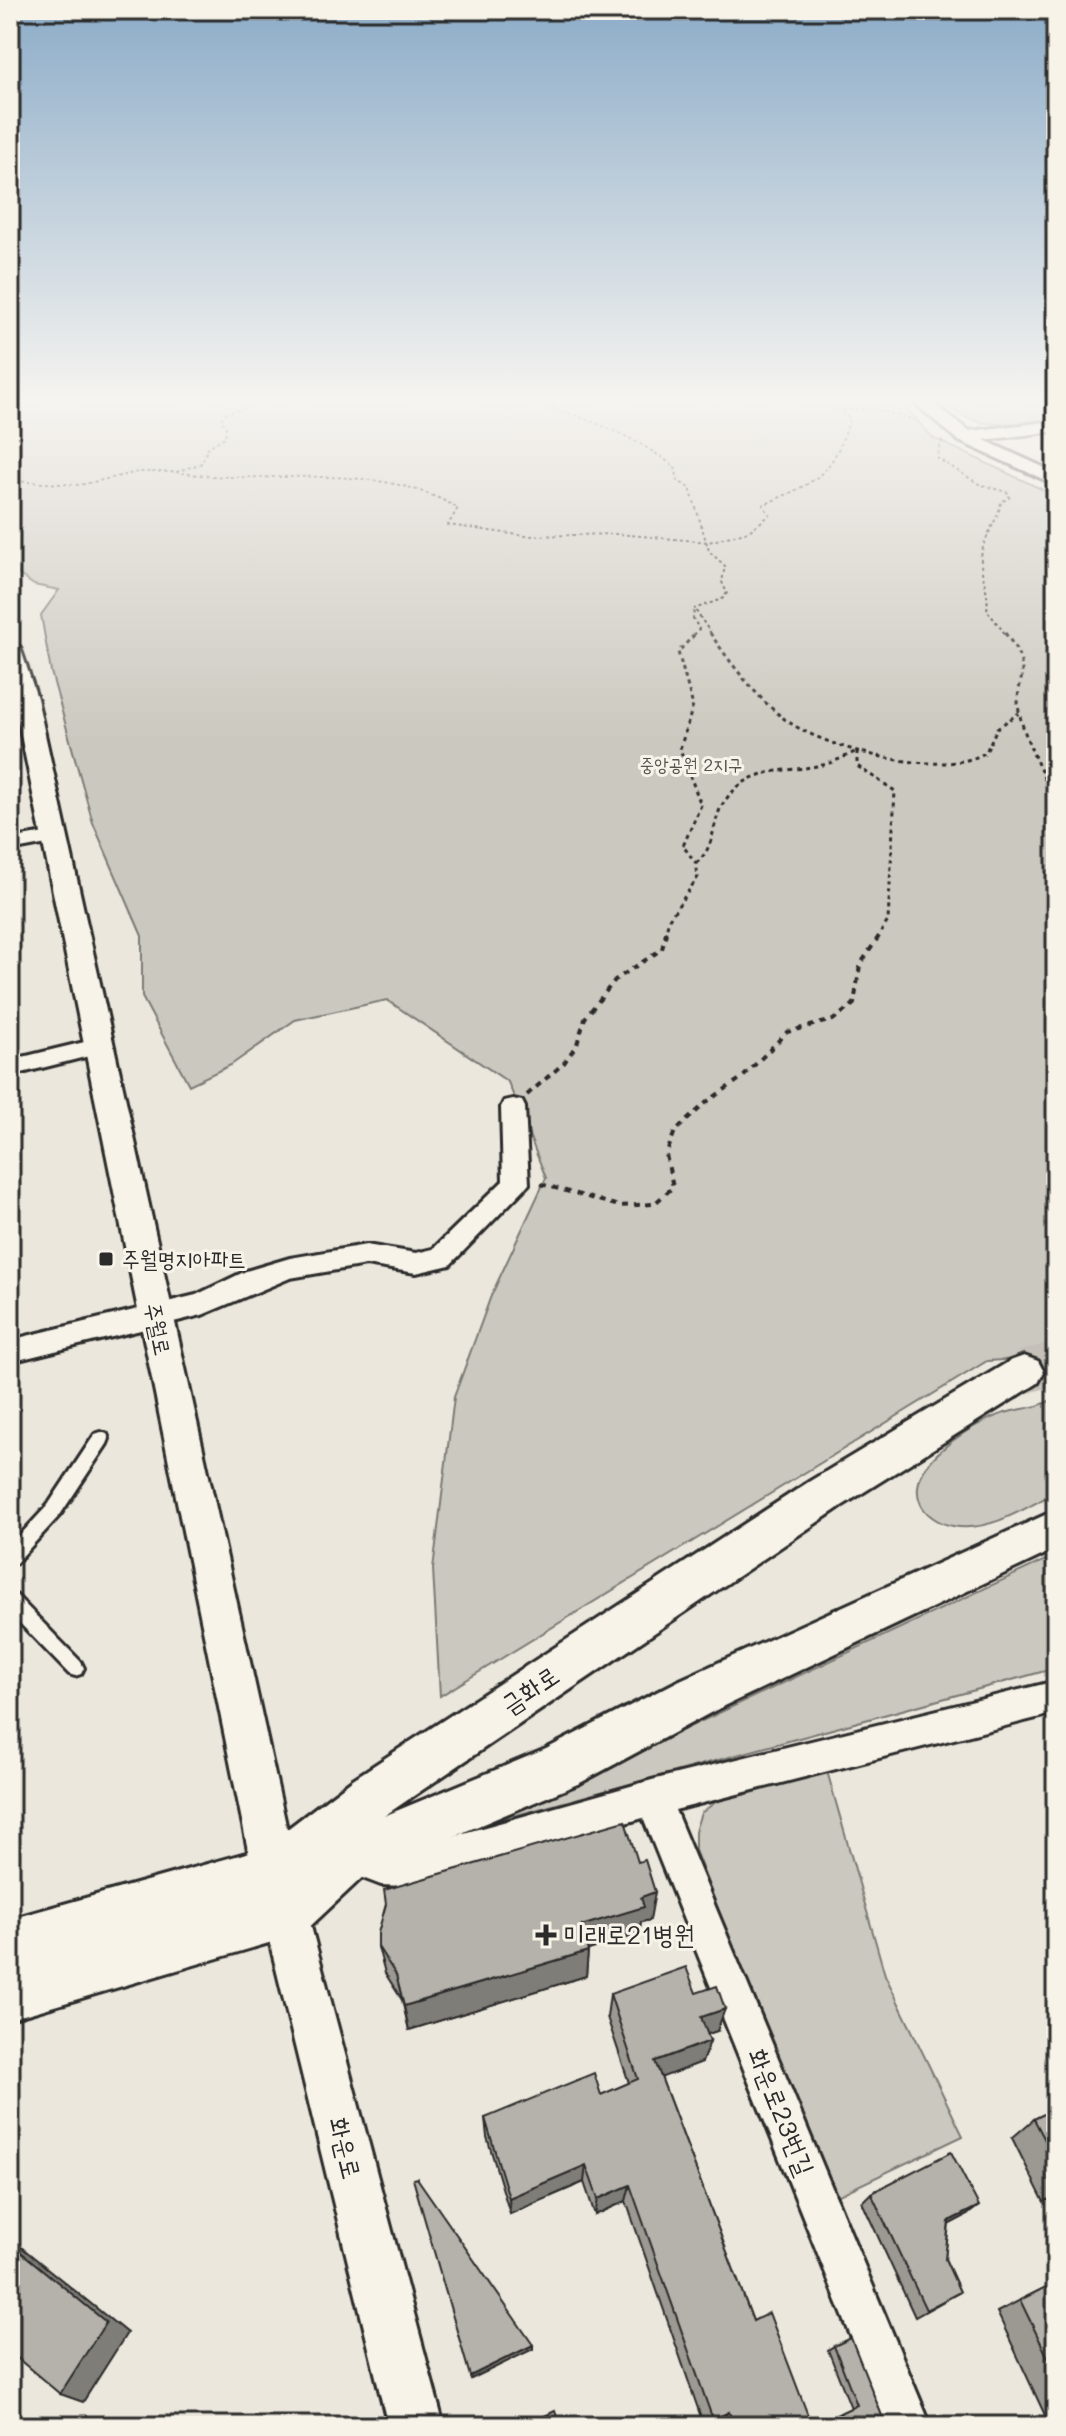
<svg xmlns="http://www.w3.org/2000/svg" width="1066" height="2436" font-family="Mali,'Poor Story',sans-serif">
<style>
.green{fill:#cbc8bf;stroke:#7b7a75;stroke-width:2}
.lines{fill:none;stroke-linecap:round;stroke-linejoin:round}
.secondary-tunnel{stroke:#c5c1b9;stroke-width:43;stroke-dasharray:43 22;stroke-linecap:butt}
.service-casing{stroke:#2b2b2b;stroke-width:6}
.minor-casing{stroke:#2b2b2b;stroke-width:6}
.tertiary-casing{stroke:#2b2b2b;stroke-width:6}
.secondary-casing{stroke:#2b2b2b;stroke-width:6}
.path-far2{stroke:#2b2b2b;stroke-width:2;stroke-dasharray:3 3;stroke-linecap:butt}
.path-far1{stroke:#2b2b2b;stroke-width:3;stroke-dasharray:4 4;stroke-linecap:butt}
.path{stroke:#2b2b2b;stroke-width:4;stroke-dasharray:6 6;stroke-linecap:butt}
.service{fill:#f7f3e8;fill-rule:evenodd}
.minor{fill:#f7f3e8;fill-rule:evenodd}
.tertiary{fill:#f7f3e8;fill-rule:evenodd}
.secondary{fill:#f7f3e8;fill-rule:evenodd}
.wall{fill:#9c9993;stroke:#2b2b2b;stroke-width:2}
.shaded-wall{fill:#7f7d78;stroke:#2b2b2b;stroke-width:2}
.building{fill:#b5b2ab;stroke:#2b2b2b;stroke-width:2}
.poi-dot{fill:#2b2b2b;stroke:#f7f3e8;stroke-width:3}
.labels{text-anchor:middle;stroke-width:6;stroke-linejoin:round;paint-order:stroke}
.far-park-label{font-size:18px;fill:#535250;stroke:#f7f3e8}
.poi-label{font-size:22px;fill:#2b2b2b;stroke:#f7f3e8;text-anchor:start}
.street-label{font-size:22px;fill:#2b2b2b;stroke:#f7f3e8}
.near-street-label{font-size:26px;fill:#2b2b2b;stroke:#f7f3e8}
.near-poi-label{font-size:26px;fill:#2b2b2b;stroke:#f7f3e8;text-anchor:start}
</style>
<rect width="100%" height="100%" fill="#ebe7dd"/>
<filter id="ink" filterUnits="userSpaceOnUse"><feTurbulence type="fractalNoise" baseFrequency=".0125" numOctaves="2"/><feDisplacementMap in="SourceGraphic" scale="16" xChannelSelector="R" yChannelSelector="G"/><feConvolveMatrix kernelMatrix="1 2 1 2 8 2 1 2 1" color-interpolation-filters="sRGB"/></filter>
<g filter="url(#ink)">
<g class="green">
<path d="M 10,400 L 899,400 L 933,438 L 1056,496 L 1056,1368 L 1034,1358 L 987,1361 L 440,1696 L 433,1569 L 454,1397 L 491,1296 L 546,1178 L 508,1082 L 387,1000 L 295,1020 L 231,1065 L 189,1085 L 142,997 L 142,936 L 93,823 L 51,672 L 41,615 L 59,590 L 34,585 L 18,574 L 10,547 Z"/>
<path d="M 941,400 L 1056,400 L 1056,418 C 1011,423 976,434 941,400 Z"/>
<path d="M 1056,1396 L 1056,1492 C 1026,1508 988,1533 953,1526 C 940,1524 924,1514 920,1502 C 905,1464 974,1422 1005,1413 C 1021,1408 1044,1408 1056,1396 Z"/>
<path d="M 1056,1555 L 1056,1668 L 480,1825 Z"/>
<path d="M 825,1764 L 885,1975 L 963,2136 L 837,2196 L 718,1909 L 695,1850 L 695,1831 L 701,1813 L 717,1801 Z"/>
</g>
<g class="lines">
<path class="secondary-tunnel" d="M 1024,1372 L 1056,1363"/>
<defs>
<g id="service">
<path d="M 101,1432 L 107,1434 L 109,1439 L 107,1444 L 60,1515 L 16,1563 L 10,1566 L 10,1546 L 48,1505 L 95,1434 Z"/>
<path d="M 10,1593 L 16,1595 L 81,1662 L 84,1668 L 81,1674 L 75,1676 L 69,1674 L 10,1613 Z"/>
</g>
<g id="minor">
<path d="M 56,831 L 66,837 L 63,841 L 10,851 L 10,839 Z"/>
<path d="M 101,1038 L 109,1041 L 113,1046 L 109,1051 L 10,1076 L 10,1060 Z"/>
<path d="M 513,1099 L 522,1101 L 525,1107 L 529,1184 L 450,1265 L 416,1273 L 366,1265 L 290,1278 L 202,1315 L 10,1362 L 10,1340 L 196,1295 L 246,1271 L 290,1258 L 366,1245 L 416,1253 L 433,1249 L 503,1181 L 501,1107 L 504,1101 Z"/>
<path d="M 1056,1681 L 1056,1713 L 675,1810 L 931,2426 L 887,2426 L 643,1818 L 403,1886 L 381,1885 L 336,1868 L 331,1855 L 336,1842 L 349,1837 L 381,1849 L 403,1850 L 652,1780 Z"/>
</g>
<g id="tertiary">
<path d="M 911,400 L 928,400 L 969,431 L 1056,421 L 1056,431 L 984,440 L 1056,473 L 1056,485 L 959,441 Z"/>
<path d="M 10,641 L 20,647 L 37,698 L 296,1870 L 444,2426 L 388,2426 L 252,1870 L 10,681 Z"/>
</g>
<path id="secondary" d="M 1024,1356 L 1038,1361 L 1044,1372 L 1038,1383 L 840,1507 L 384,1816 L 546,1749 L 680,1680 L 1056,1510 L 1056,1549 L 712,1712 L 580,1783 L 367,1873 L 303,1933 L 10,2019 L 10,1919 L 261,1849 L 353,1779 L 810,1481 L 1010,1361 Z"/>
</defs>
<use href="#service" class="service-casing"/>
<use href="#minor" class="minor-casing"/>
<use href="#tertiary" class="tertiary-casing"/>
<use href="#secondary" class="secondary-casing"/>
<g class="path-far2">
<path d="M 516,400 C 573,412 628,431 675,467 L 678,481 L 690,488 L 709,551 L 725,566 L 722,582 L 727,593 L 722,599 L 694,609"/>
<path d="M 541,400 L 556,407"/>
<path d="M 942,440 L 937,458 L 979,484 L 1009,493 L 1009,498 L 1001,502 C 998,522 982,538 981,558 C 980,576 990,591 987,610 L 1006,635"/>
<path d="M 176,472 C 272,488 369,457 458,508 L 448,525 L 526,536 L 618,534 L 709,542 L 749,531 L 770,515 L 763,505 C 816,481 831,479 850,418 L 838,410 L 874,409 L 915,420"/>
<path d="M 10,481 L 80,485 L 138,472 L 176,472 L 202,463 L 208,447 L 225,437 L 226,426 L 221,420 L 224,414 L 273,400"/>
<path d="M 696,611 L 712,635"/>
<path d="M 694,635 L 699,629 L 693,618 L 694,609"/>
</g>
<g class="path-far1">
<path d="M 710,633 C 731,663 753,694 782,717 C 819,748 944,781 986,752 L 997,728 L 1019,713"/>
<path d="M 1005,633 C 1038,676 1011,679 1020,716 C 1027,745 1044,775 1055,804 L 1056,819"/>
<path d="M 857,751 L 857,766 L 895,791 L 888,921 L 879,935"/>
<path d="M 696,863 C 718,846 710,818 727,798 C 753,766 781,773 817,766 C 831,764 844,757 857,751"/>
<path d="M 665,935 L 669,919 L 698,877 L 696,863 L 683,846 L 701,805 L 680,749 L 693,706 L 678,652 L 696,633"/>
</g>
<g class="path">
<path d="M 527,1095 L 564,1063 L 577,1044 L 585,1018 L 615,980 L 662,949 L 666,933"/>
<path d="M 541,1184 L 619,1206 L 654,1204 L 673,1187 L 666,1155 L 675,1131 L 708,1101 L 743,1077 L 787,1032 L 833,1020 L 854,1004 L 860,965 L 881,933"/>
</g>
<use href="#service" class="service"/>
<use href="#minor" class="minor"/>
<use href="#tertiary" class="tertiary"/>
<use href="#secondary" class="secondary"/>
</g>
<g class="wall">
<path d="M 650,1920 L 641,1922 L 639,1934 L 588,1950 L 586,1976 L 409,2030 L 402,2000 L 385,1973 L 378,1947 Z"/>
<path d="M 610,1994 L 717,2031 L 707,2034 L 710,2041 L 702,2062 L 661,2077 L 753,2321 L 812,2426 L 722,2426 L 720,2419 L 704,2426 L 626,2201 L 595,2215 L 584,2182 L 510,2214 L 487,2137 L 485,2118 L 601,2095 L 629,2083 L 607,2017 Z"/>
<path d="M 1056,2108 L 1056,2196 L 1044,2202 L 1012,2138 L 1034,2119 Z"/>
<path d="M 871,2193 L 967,2215 L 949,2224 L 945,2259 L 960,2292 L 915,2317 L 862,2202 Z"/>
<path d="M 1056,2282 L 1056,2426 L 1050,2426 L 997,2312 Z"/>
<path d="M 834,2346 L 886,2426 L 838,2426 L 834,2416 L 851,2408 L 828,2350 Z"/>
</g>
<g class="shaded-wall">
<path d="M 655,1892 L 650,1920 L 641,1922 L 639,1934 L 579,1953 L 581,1926 L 641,1897 Z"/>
<path d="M 588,1951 L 586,1976 L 409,2030 L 404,2006 Z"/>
<path d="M 725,2009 L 717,2031 L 694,2039 L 701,2017 Z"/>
<path d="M 710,2041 L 702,2062 L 650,2082 L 655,2061 Z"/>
<path d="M 586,2165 L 584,2182 L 510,2214 L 509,2198 Z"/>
<path d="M 630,2185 L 626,2201 L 595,2215 L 598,2199 Z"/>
<path d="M 979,2206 L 967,2215 L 939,2230 L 949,2221 Z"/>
<path d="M 10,2238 L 127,2333 L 83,2402 L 60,2394 L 10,2243 Z"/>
<path d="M 533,2345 L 533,2349 L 471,2379 L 470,2376 Z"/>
<path d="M 729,2412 L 720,2419 L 705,2426 L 713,2420 Z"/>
</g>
<g class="building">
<path d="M 625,1821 L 638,1862 L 645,1860 L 655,1892 L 641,1897 L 644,1907 L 581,1926 L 588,1951 L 404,2006 L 396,1975 L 378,1947 L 378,1933 L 386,1904 L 384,1890 Z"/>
<path d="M 686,1967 L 696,1993 L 717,1986 L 725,2009 L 701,2017 L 710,2041 L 655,2061 L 753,2321 L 769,2313 L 812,2426 L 734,2426 L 729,2412 L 713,2420 L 630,2185 L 598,2199 L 586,2165 L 509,2198 L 485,2118 L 594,2073 L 601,2095 L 638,2079 L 610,1994 Z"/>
<path d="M 1056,2108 L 1056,2161 L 1034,2119 Z"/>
<path d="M 951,2152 L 979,2206 L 949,2221 L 945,2259 L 960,2292 L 926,2310 L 871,2193 Z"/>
<path d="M 417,2178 L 533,2345 L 470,2376 L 413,2179 Z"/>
<path d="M 10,2243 L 106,2322 L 60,2394 L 10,2352 Z"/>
<path d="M 1056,2282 L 1056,2374 L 1020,2300 Z"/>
<path d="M 851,2338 L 886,2426 L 845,2426 L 840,2413 L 857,2405 L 834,2346 Z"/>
<path d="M 555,2411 L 560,2426 L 524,2426 Z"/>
</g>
</g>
<linearGradient id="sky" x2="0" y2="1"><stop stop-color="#8cacc8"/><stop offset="0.54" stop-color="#f6f4f0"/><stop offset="1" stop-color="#f6f4f0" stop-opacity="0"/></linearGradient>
<rect width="1066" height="741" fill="url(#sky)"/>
<g class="poi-dot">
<rect x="98" y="1251" width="16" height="16" rx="4"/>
<path d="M542 1923h8v8h8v8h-8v8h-8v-8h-8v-8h8z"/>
</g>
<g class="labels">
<g class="far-park-label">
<text x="691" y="771">중앙공원 2지구</text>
</g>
<g class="poi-label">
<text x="122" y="1267">주월명지아파트</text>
</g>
<g class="street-label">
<text transform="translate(158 1329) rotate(78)" y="8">주월로</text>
</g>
<g class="near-street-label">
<text transform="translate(530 1690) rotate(-34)" y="9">금화로</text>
<text transform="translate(781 2112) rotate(68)" y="9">화운로23번길</text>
<text transform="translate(345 2148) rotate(76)" y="9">화운로</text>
</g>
<g class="near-poi-label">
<text x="564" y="1944">미래로21병원</text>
</g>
</g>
<rect width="1066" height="2436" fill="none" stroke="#f7f3e8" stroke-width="40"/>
<rect x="20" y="20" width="1026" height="2396" fill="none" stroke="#2b2b2b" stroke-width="3" filter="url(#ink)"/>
</svg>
